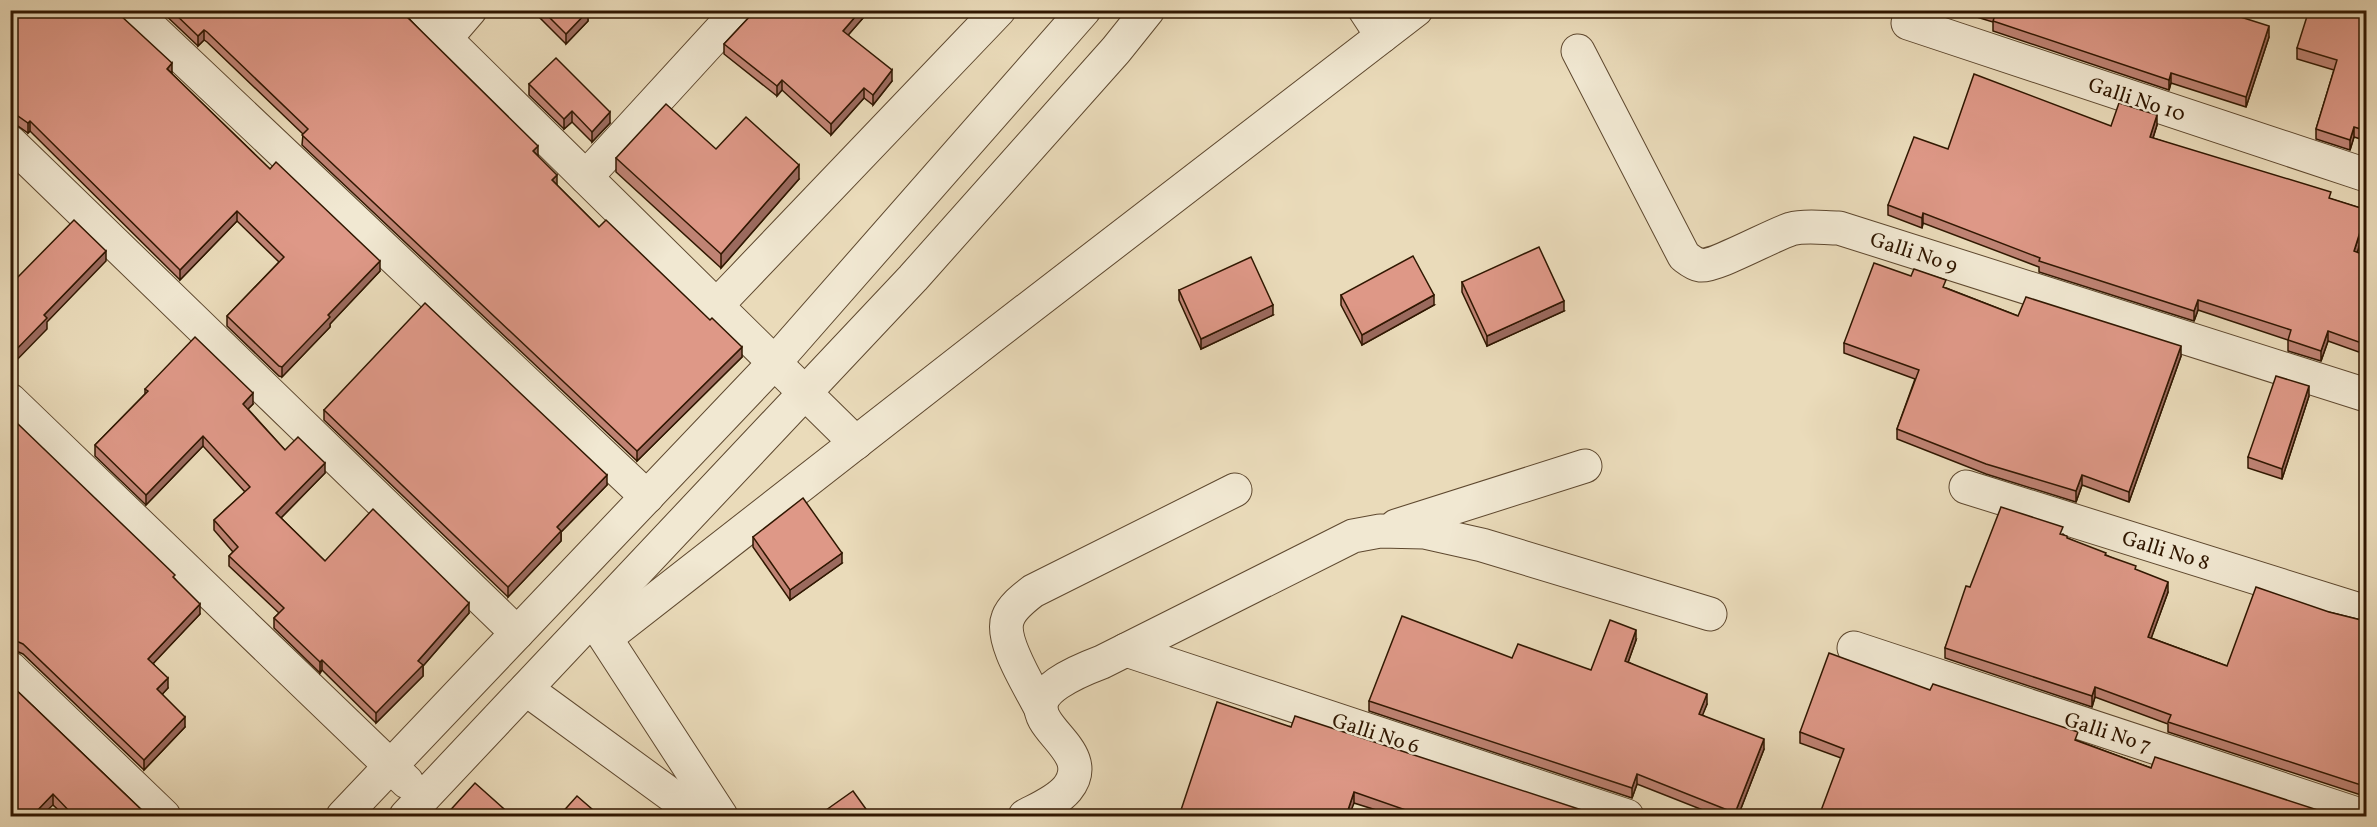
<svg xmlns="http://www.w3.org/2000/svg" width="2377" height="827" font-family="Vollkorn,serif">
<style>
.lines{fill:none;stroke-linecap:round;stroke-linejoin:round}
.minor-casing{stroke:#5e482f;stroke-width:35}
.minor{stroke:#f1e8d2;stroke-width:33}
.wall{fill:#bf8374;stroke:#301701;stroke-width:1.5}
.shaded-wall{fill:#9b6a5e;stroke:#301701;stroke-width:1.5}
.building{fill:#de9887;stroke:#301701;stroke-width:1.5}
.labels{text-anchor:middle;stroke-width:5;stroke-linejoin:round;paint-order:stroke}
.street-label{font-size:21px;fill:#301701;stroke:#f1e8d2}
</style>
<rect width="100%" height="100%" fill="#eadbba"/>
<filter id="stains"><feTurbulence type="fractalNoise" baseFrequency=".00333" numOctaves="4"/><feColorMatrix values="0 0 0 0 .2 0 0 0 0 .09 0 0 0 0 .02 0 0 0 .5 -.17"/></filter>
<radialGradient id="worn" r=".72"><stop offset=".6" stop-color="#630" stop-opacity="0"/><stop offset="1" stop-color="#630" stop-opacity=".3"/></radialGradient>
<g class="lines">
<defs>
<g id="minor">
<path d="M 132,10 L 647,497"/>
<path d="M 416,10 L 856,443"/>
<path d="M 1365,10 L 1382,36"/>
<path d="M 1908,23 L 2366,175"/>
<path d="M 445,39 L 470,10"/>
<path d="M 1578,51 L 1684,256 C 1688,259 1694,264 1700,265 C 1713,268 1772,235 1791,229 C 1805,225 1824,228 1839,228 L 2366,395"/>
<path d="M 10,142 L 517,633"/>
<path d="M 586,177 L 739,10"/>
<path d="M 717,305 L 999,10"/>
<path d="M 10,400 L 407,782"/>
<path d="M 1966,487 L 2366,612"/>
<path d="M 1396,526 L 1585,466"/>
<path d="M 593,619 L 721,816"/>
<path d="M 607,637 L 990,338 L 1416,10"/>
<path d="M 1854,648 L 2363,816"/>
<path d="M 1126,650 L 1627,816"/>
<path d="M 10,668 L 164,816"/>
<path d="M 526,689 L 700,816"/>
<path d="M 1041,709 C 1031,688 999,640 1008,618 C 1012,607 1024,598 1033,591 L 1235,490"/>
<path d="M 343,816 L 775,362 L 1084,10"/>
<path d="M 406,816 L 913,278 L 1116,50 L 1148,10"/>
<path d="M 1025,816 C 1038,809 1057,801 1067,789 C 1109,737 964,714 1102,662 L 1353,536 L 1380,531 L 1424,532 L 1482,545 L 1710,614"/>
</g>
</defs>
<use href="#minor" class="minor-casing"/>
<use href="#minor" class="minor"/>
</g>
<g class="wall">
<path d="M 10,10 L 119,14 L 172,74 L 270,169 L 380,271 L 330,324 L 330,327 L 282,377 L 279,376 L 227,326 L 227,316 L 279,262 L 237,221 L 180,280 L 30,131 L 28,133 L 15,124 L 10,124 Z"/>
<path d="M 160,10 L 401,10 L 538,156 L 557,185 L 599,227 L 742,357 L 637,461 L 302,145 L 303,134 L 207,42 L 204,40 L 198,46 Z"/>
<path d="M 532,10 L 587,10 L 588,21 L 566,44 Z"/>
<path d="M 753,10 L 870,10 L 848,35 L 892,81 L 873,105 L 864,98 L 831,135 L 782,90 L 777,96 L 724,54 L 724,44 L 753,13 Z"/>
<path d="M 1957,10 L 2233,10 L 2231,14 L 2269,37 L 2246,107 L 2171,83 L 2169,90 L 1993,31 L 1993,22 L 1957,11 Z"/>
<path d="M 2367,10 L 2367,141 L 2354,137 L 2350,150 L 2316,139 L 2316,129 L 2334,70 L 2297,59 L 2297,48 Z"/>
<path d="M 529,84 L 610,123 L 592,142 L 572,122 L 564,129 L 529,95 Z"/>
<path d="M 2157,125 L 2153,138 L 2331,199 L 2367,210 L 2367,223 L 2357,253 L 2367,256 L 2367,355 L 2328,341 L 2321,361 L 2288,351 L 2288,340 L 2198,310 L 2194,321 L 2039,272 L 2039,267 L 1923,223 L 1922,228 L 1888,215 L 1888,205 L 1948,149 L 2111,126 Z"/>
<path d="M 716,149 L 799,179 L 721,268 L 616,172 L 616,158 Z"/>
<path d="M 1462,282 L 1564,311 L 1487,346 L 1462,292 Z"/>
<path d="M 1946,288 L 2018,316 L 2181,356 L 2129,502 L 2082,485 L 2076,502 L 1986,474 L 1897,439 L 1897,429 L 1915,379 L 1844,353 L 1844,343 Z"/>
<path d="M 1179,290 L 1273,315 L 1201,349 L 1179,300 Z"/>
<path d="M 1341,295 L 1434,305 L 1362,345 L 1341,305 Z"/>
<path d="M 145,389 L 253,404 L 248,409 L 285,450 L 325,473 L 281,518 L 325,561 L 469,613 L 423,666 L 423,676 L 376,723 L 322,670 L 320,673 L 274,628 L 274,618 L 279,613 L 229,566 L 229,556 L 233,552 L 214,530 L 214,520 L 245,492 L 203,446 L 146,505 L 95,456 L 95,445 L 145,394 Z"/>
<path d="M 2309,396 L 2282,479 L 2248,468 L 2248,457 Z"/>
<path d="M 324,410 L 607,485 L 561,532 L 561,541 L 508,597 L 324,420 Z"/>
<path d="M 10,432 L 175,579 L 200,614 L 153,663 L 168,688 L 162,694 L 185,727 L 144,770 L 23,654 L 14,650 L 10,650 Z"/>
<path d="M 2063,534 L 2067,538 L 2106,555 L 2136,570 L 2168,592 L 2151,638 L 2227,666 L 2329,612 L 2361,620 L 2367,620 L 2367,797 L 2168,732 L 2168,724 L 2095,697 L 2092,707 L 1945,658 L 1945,648 L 1970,587 Z"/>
<path d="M 753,537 L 842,563 L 790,600 L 753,547 Z"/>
<path d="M 1636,640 L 1628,662 L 1707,704 L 1702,715 L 1764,749 L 1738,816 L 1718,816 L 1637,784 L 1632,798 L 1369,711 L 1369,701 L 1512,658 L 1591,670 Z"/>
<path d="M 10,684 L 148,816 L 65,816 L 53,805 Z"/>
<path d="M 1930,690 L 2078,741 L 2151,768 L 1841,758 L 1800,743 L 1800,732 Z"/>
<path d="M 1291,727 L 1600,816 L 1395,816 L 1354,803 Z"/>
</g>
<g class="shaded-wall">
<path d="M 861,10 L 870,10 L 843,41 L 843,31 Z"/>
<path d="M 588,11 L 588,21 L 566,44 L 566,34 Z"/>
<path d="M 2269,26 L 2269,37 L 2246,107 L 2246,97 Z"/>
<path d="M 204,30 L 204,40 L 198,46 L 198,36 Z"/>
<path d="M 172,63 L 172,73 L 167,69 Z"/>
<path d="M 892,70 L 892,81 L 873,105 L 873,95 Z"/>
<path d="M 2171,73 L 2171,83 L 2169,90 L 2169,80 Z"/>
<path d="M 782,80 L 782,90 L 777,96 L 777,86 Z"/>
<path d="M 864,88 L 864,98 L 831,135 L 831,124 Z"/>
<path d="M 572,111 L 572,122 L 564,129 L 564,119 Z"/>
<path d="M 610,112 L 610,123 L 592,142 L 592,132 Z"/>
<path d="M 2157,115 L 2157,125 L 2150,147 L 2150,137 Z"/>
<path d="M 30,121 L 30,131 L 28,133 L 28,123 Z"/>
<path d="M 2354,127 L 2354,137 L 2350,150 L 2350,140 Z"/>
<path d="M 538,146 L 538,156 L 533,151 Z"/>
<path d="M 799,165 L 799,179 L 721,268 L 721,254 Z"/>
<path d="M 557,175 L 557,185 L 552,180 Z"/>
<path d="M 16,189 L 16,199 L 10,205 L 10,194 Z"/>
<path d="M 237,211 L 237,221 L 180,280 L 180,270 Z"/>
<path d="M 1923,213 L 1923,223 L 1922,228 L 1922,218 Z"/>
<path d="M 2367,213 L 2367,223 L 2354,262 L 2354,251 Z"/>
<path d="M 106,251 L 106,261 L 47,322 L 47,329 L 10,367 L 10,356 L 44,315 Z"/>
<path d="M 380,261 L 380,271 L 330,324 L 330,327 L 282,377 L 282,367 L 328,315 Z"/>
<path d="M 1434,295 L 1434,305 L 1362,345 L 1362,335 Z"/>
<path d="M 2198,300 L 2198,310 L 2194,321 L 2194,311 Z"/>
<path d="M 1564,301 L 1564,311 L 1487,346 L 1487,336 Z"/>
<path d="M 1273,305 L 1273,315 L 1201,349 L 1201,339 Z"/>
<path d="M 2328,331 L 2328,341 L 2321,361 L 2321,351 Z"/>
<path d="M 2181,346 L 2181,356 L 2129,502 L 2129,492 Z"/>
<path d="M 742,347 L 742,357 L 637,461 L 637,451 Z"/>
<path d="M 2309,386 L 2309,396 L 2282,479 L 2282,469 Z"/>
<path d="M 253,393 L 253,404 L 243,414 L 243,404 Z"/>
<path d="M 203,436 L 203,446 L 146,505 L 146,495 Z"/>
<path d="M 325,463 L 325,473 L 276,523 L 276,513 Z"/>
<path d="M 607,475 L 607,485 L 561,532 L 561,541 L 508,597 L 508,587 L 557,527 Z"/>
<path d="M 2082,475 L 2082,485 L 2076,502 L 2076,491 Z"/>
<path d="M 842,553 L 842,563 L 790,600 L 790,590 Z"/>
<path d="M 2168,582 L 2168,592 L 2148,647 L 2148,637 Z"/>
<path d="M 469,603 L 469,613 L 423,666 L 423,676 L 376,723 L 376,713 L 418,661 Z"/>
<path d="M 200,604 L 200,614 L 148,669 L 148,659 Z"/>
<path d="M 1636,630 L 1636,640 L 1625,671 L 1625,661 Z"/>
<path d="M 322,660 L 322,670 L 320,673 L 320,662 Z"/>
<path d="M 168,678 L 168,688 L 157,700 L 157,689 Z"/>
<path d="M 2095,687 L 2095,697 L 2092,707 L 2092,696 Z"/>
<path d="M 1707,694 L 1707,704 L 1699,724 L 1699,714 Z"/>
<path d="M 185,717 L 185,727 L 144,770 L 144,760 Z"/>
<path d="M 1764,739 L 1764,749 L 1738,816 L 1735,816 L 1735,813 Z"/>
<path d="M 1637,774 L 1637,784 L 1632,798 L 1632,788 Z"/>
<path d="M 1354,792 L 1354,803 L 1349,816 L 1346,816 Z"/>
<path d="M 53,794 L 53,805 L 41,816 L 32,816 Z"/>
</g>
<g class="building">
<path d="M 10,10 L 117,10 L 119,14 L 172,63 L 167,69 L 270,169 L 276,162 L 380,261 L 328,315 L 330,317 L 282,367 L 279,366 L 227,316 L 284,257 L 237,211 L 180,270 L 30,121 L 28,123 L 15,114 L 10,114 Z"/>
<path d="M 171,10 L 401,10 L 403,13 L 538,146 L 533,151 L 557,175 L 552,180 L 599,227 L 606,220 L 710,320 L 712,318 L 742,347 L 637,451 L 302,135 L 308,129 L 207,32 L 204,30 L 198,36 Z"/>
<path d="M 542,10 L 587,10 L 588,11 L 566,34 Z"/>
<path d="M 753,10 L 861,10 L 843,31 L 892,70 L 873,95 L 864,88 L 831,124 L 782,80 L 777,86 L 724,44 L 753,13 Z"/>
<path d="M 1987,10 L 2229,10 L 2228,13 L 2269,26 L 2246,97 L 2171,73 L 2169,80 L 1993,21 L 1996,13 Z"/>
<path d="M 2309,10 L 2367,10 L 2367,131 L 2354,127 L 2350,140 L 2316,129 L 2337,60 L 2297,48 Z"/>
<path d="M 556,58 L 610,112 L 592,132 L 572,111 L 564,119 L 529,84 Z"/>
<path d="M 1974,74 L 2111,126 L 2119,103 L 2157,115 L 2150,137 L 2331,192 L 2329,198 L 2367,210 L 2354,251 L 2367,256 L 2367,345 L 2328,331 L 2321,351 L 2288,340 L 2291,330 L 2198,300 L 2194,311 L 2039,261 L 2040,258 L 1923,213 L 1922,218 L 1888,205 L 1914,137 L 1948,149 Z"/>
<path d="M 666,104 L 716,149 L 746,117 L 799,165 L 721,254 L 616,158 Z"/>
<path d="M 10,184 L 16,189 L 10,194 Z"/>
<path d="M 74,220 L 106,251 L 44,315 L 47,318 L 10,356 L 10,276 L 15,280 Z"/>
<path d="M 1539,247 L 1564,301 L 1487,336 L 1462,282 Z"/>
<path d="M 1413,256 L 1434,295 L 1362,335 L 1341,295 Z"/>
<path d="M 1251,257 L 1273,305 L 1201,339 L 1179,290 Z"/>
<path d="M 1874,263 L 1911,276 L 1914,269 L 1946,280 L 1943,287 L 2018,316 L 2026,297 L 2181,346 L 2129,492 L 2082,475 L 2076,491 L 1986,464 L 1897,429 L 1919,370 L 1844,343 Z"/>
<path d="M 425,303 L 607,475 L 557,527 L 561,531 L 508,587 L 324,410 Z"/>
<path d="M 195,337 L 253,393 L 243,404 L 285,450 L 298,437 L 325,463 L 276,513 L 325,561 L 373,509 L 469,603 L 418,661 L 423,665 L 376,713 L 322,660 L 320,662 L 274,618 L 284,608 L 229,556 L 238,547 L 214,520 L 250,487 L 203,436 L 146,495 L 95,445 L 148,391 L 145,389 Z"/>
<path d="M 2276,376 L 2309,386 L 2282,469 L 2248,457 Z"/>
<path d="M 18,424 L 175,575 L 173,577 L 200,604 L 148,659 L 168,678 L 157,689 L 185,717 L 144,760 L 23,644 L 14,640 L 10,640 L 10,432 Z"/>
<path d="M 803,498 L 842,553 L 790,590 L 753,537 Z"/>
<path d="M 2001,507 L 2063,527 L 2060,534 L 2067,536 L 2067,538 L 2106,553 L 2105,555 L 2136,566 L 2135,569 L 2168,582 L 2148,637 L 2227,666 L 2256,587 L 2329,612 L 2361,620 L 2367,620 L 2367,787 L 2168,722 L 2171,715 L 2095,687 L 2092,696 L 1945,648 L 1966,586 L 1970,587 Z"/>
<path d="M 1402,616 L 1512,658 L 1518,644 L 1591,670 L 1610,620 L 1636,630 L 1625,661 L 1707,694 L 1699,714 L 1764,739 L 1735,813 L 1637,774 L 1632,788 L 1369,701 Z"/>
<path d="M 1829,653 L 1930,690 L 1933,684 L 2078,732 L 2075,740 L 2151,768 L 2155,757 L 2336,816 L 1819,816 L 1844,749 L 1800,732 Z"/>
<path d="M 10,684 L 148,816 L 74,816 L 53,794 L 32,816 L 10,816 Z"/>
<path d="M 1217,702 L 1291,727 L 1295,716 L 1600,816 L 1420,816 L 1420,815 L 1354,792 L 1346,816 L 1179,816 Z"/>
<path d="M 475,783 L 512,816 L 445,816 Z"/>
<path d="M 853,791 L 871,816 L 820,816 L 819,815 Z"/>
<path d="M 577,796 L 600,816 L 559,816 Z"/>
</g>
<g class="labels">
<g class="street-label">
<text transform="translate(2137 99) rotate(18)" y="7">Galli No 10</text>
<text transform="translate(1914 252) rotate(18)" y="7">Galli No 9</text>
<text transform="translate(2166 550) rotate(17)" y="7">Galli No 8</text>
<text transform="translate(2108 732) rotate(18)" y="7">Galli No 7</text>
<text transform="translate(1376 733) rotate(18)" y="7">Galli No 6</text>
</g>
</g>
<rect width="2377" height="827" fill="none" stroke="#eadbba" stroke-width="36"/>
<rect x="12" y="12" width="2353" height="803" fill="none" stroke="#301701" stroke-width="3"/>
<rect x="18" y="18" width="2341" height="791" fill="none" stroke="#301701" stroke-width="1.5"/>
<rect width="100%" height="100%" filter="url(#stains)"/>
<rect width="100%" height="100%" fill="url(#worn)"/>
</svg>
